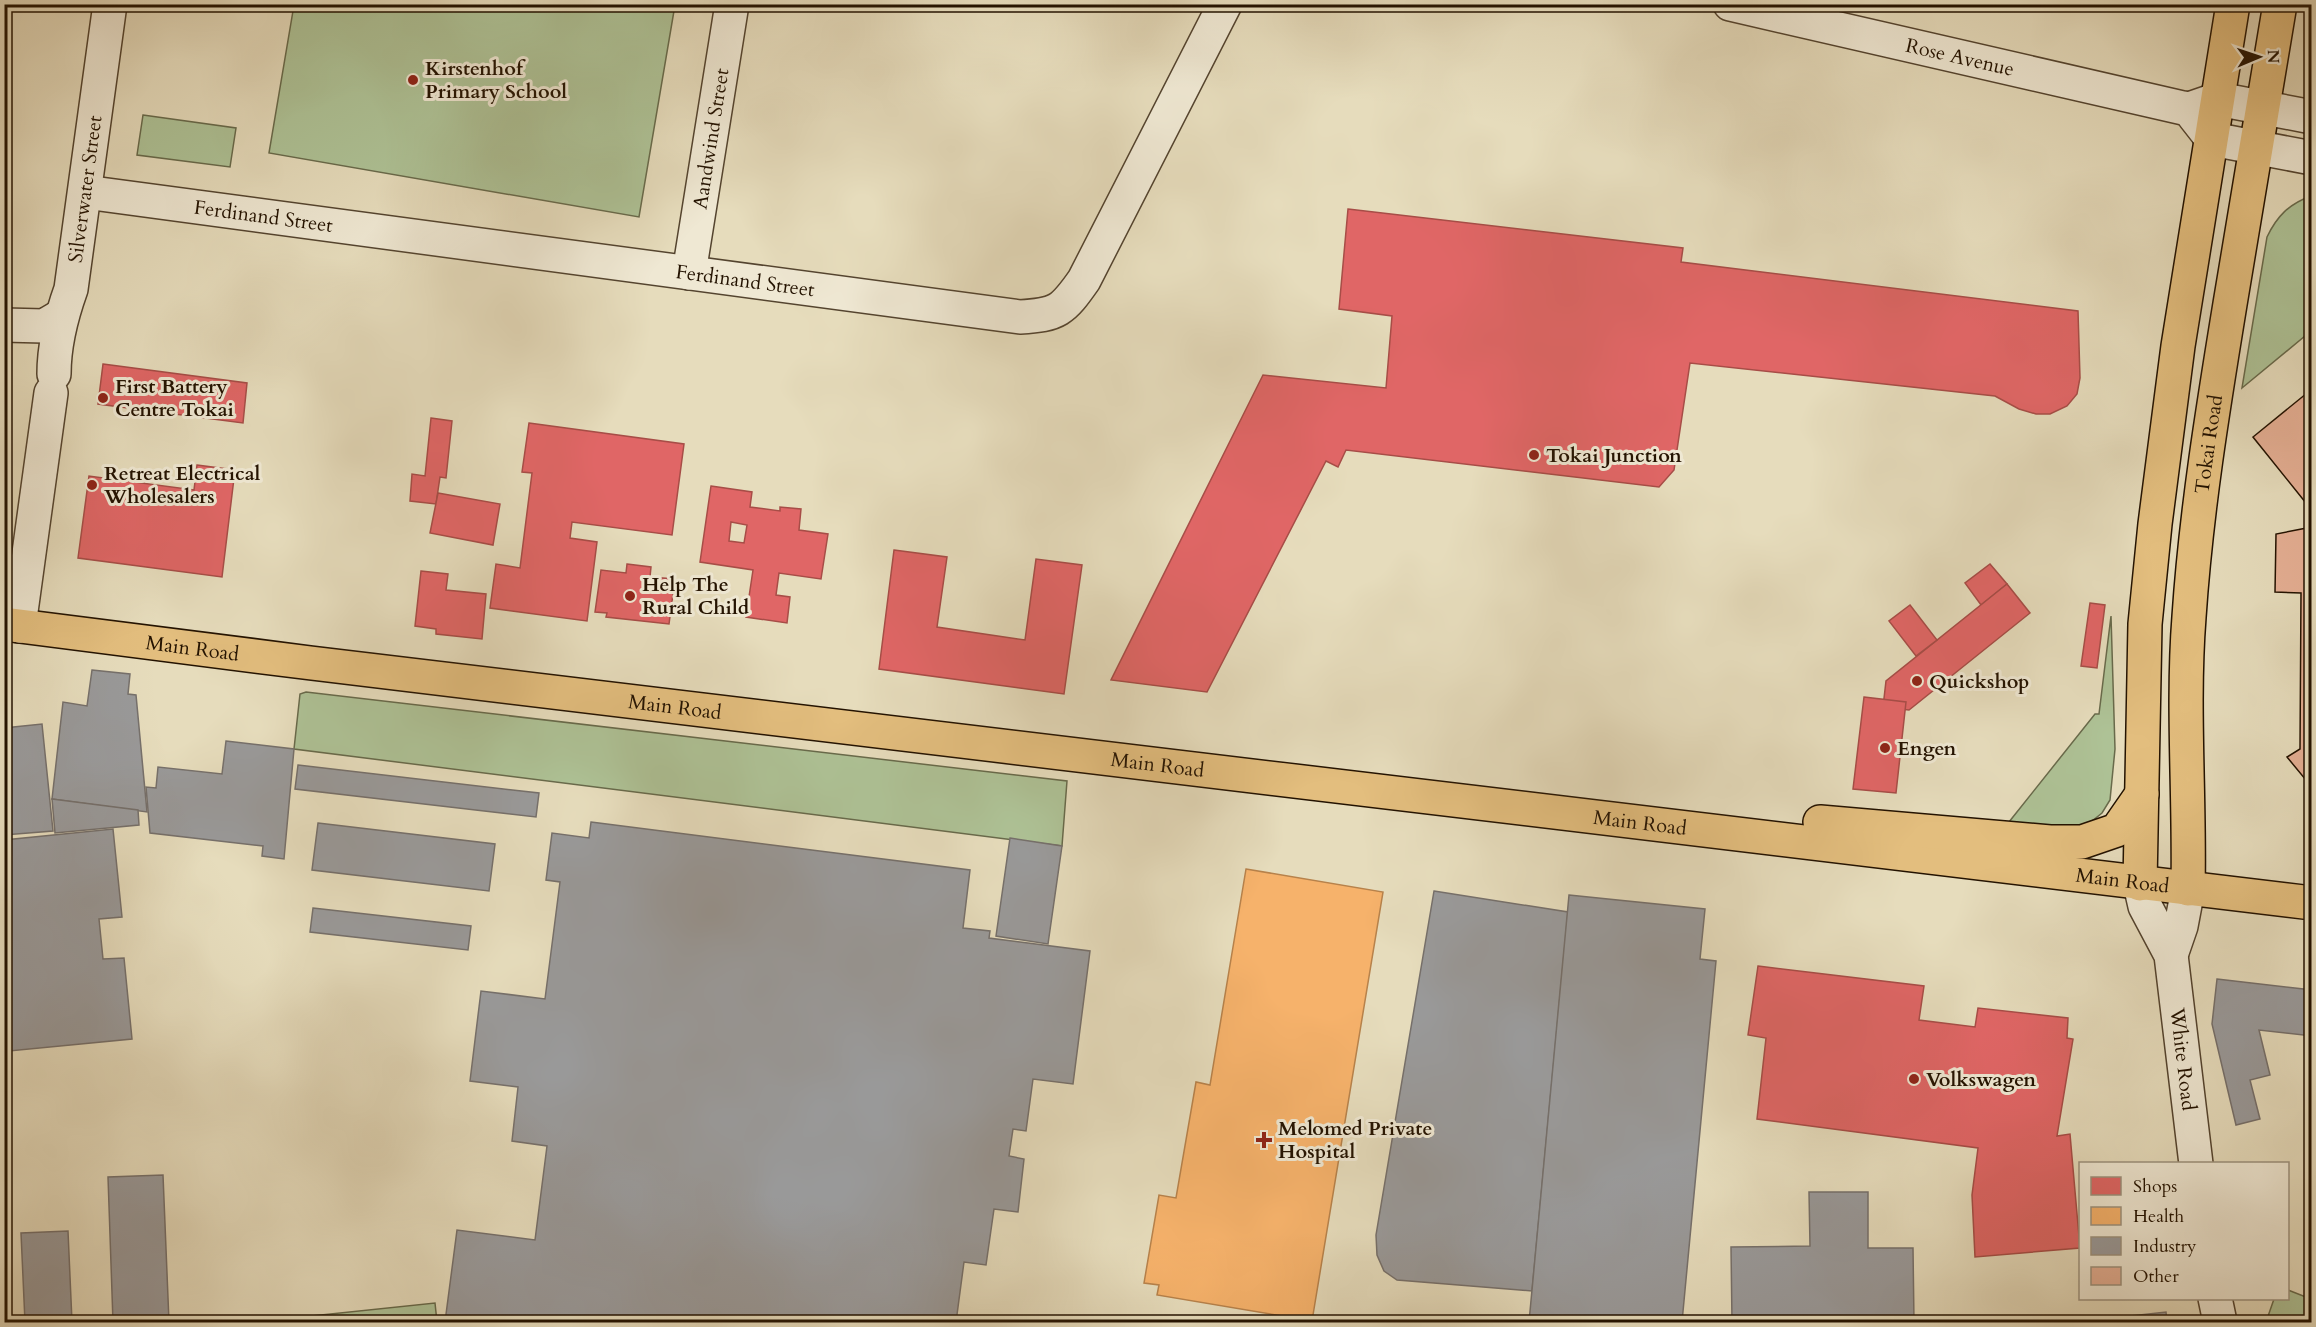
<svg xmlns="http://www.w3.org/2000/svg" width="2316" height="1327" font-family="Cardo,serif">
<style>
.grass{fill:#aec296;stroke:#686a4b;stroke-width:1.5}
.shops{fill:#e06666;stroke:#a74d47;stroke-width:1.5;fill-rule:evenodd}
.health{fill:#f6b26b;stroke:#b7824b;stroke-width:1.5}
.industry{fill:#999;stroke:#76706b;stroke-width:1.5}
.building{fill:#e5af94;stroke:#231200;stroke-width:1.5}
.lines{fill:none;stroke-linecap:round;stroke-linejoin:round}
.minor-casing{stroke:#54442f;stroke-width:36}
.major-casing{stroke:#231200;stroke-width:36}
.minor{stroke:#efe8d3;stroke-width:33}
.major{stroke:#e3be7e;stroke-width:33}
.poi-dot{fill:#8f2418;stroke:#efe8d3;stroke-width:2}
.labels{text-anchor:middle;stroke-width:6;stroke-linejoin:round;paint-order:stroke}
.street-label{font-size:20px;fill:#231200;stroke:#efe8d3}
.poi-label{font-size:20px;font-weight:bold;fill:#231200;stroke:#efe8d3;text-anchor:start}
</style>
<rect width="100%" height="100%" fill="#e6dcbc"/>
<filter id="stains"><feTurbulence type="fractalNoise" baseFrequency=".00333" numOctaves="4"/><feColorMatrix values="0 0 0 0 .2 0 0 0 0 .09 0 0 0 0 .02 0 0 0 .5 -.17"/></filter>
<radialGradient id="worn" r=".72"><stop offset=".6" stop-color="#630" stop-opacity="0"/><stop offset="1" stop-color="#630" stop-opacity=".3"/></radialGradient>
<g class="grass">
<path d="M 294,5 L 675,5 L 639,217 L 269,153 Z"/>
<path d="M 143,115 L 236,128 L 230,167 L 137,155 Z"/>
<path d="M 2311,196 L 2311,331 L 2242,388 L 2267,237 C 2277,216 2289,204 2311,196 Z"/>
<path d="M 2111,616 L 2115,749 L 2110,800 L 2102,813 L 2092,821 L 2079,826 L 2063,828 L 2009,822 L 2095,714 L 2099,714 Z"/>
<path d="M 306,692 L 1067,781 L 1062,846 L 294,749 L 300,694 Z"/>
<path d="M 2288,1290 L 2311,1299 L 2311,1322 L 2266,1322 L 2274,1299 L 2288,1298 Z"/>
<path d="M 435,1303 L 437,1322 L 253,1322 Z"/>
</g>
<g class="shops">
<path d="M 1348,209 L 1683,248 L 1681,262 L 2078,311 L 2080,378 L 2077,394 L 2067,406 L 2050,414 L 2036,414 L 2019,409 L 1995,396 L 1690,363 L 1674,470 L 1659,487 L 1346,450 L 1338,467 L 1326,461 L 1207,692 L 1111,680 L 1263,375 L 1386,388 L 1392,316 L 1339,309 Z"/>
<path d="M 103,364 L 247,383 L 243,423 L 98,404 Z"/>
<path d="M 431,418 L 452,421 L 446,478 L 440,477 L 436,504 L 410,501 L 412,474 L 425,476 Z"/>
<path d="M 529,423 L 684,444 L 672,535 L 572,522 L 570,538 L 597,542 L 587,621 L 490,608 L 496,564 L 520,568 L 532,473 L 522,472 Z"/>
<path d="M 197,465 L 235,470 L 222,577 L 78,558 L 89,476 L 194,490 Z"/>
<path d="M 711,486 L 752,492 L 750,507 L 780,511 L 780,507 L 801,509 L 799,530 L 828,534 L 821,579 L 779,573 L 776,595 L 790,597 L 787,623 L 746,617 L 753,570 L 700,562 ZM 731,522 L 747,525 L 744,543 L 729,541 Z"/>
<path d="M 438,493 L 500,504 L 493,545 L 430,533 Z"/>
<path d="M 894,550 L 947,557 L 937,627 L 1025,640 L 1036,559 L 1082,565 L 1064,694 L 879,669 Z"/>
<path d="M 627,564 L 651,567 L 650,577 L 675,579 L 669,624 L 606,617 L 607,613 L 595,612 L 601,570 L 626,573 Z"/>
<path d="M 1990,564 L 2007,584 L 1981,605 L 1965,583 Z"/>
<path d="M 421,571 L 448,574 L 446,590 L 486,594 L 482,639 L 436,634 L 436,629 L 415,626 Z"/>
<path d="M 2007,584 L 2030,613 L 1909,710 L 1883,707 L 1886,681 Z"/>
<path d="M 2090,603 L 2105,605 L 2097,668 L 2081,666 Z"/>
<path d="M 1910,605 L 1937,640 L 1916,656 L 1889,621 Z"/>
<path d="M 1864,697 L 1906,702 L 1896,793 L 1853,789 Z"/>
<path d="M 1758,966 L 1924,986 L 1919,1020 L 1975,1027 L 1978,1008 L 2068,1018 L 2067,1038 L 2073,1039 L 2057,1136 L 2070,1134 L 2080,1248 L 1975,1257 L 1972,1195 L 1978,1148 L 1757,1119 L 1766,1038 L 1748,1035 Z"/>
</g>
<path class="health" d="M 1246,869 L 1383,892 L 1312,1321 L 1157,1295 L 1159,1285 L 1144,1283 L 1159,1195 L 1176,1198 L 1196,1082 L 1210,1085 Z"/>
<g class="industry">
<path d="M 92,670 L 130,674 L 128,694 L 136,695 L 147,812 L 52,799 L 63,702 L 87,706 Z"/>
<path d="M 42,724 L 53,831 L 4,835 L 4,728 Z"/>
<path d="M 226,741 L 294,749 L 284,859 L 262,856 L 263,846 L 150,833 L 146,787 L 156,788 L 158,767 L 222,774 Z"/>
<path d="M 298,765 L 539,793 L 536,817 L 295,789 Z"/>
<path d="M 52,799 L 138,810 L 139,825 L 55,833 Z"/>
<path d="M 591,822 L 970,870 L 963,928 L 990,931 L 989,938 L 1090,951 L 1073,1084 L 1033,1079 L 1026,1131 L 1013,1129 L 1009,1156 L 1024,1159 L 1018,1212 L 994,1209 L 986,1265 L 964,1262 L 956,1322 L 445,1322 L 457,1230 L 535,1240 L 547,1146 L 512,1141 L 518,1087 L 470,1081 L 481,991 L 545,999 L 560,882 L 546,880 L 552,833 L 589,838 Z"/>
<path d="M 318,823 L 495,844 L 489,891 L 312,870 Z"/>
<path d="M 113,829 L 122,917 L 99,919 L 103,959 L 124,958 L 132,1039 L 9,1051 L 4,1005 L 4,840 Z"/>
<path d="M 1010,838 L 1062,846 L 1048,944 L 996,936 Z"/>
<path d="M 1434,891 L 1568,912 L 1532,1291 L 1397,1280 L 1384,1271 L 1377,1255 L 1376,1235 Z"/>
<path d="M 1569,895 L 1705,909 L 1700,959 L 1716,961 L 1682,1322 L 1529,1322 Z"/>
<path d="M 313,908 L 471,926 L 468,950 L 310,932 Z"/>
<path d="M 2217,979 L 2312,990 L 2312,1036 L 2259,1030 L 2270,1075 L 2250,1080 L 2260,1119 L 2236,1125 L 2212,1024 Z"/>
<path d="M 163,1175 L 169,1322 L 113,1322 L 108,1177 Z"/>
<path d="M 1809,1192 L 1868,1192 L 1868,1248 L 1913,1248 L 1914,1322 L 1732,1322 L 1731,1247 L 1810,1246 Z"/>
<path d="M 68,1231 L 72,1322 L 25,1322 L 21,1233 Z"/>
<path d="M 2166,1312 L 2167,1322 L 2076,1322 Z"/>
</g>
<g class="building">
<path d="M 2312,389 L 2312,507 L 2310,508 L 2253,437 Z"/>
<path d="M 2312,527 L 2312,783 L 2310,785 L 2287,757 L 2300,749 L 2301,593 L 2275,592 L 2276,534 Z"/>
</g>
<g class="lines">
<defs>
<g id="minor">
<path id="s1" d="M 1730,4 L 2183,108 L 2189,109 L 2218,99 L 2312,117"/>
<path d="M 2194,116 L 2212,139 L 2312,158"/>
<path id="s2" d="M 85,192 L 1020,317 C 1058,315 1063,310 1084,280 L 1225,4"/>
<path id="s3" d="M 689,273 L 732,4"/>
<path d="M 4,325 L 44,326 L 61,316"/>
<path id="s4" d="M 54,374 C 54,344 61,317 71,289 L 110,4"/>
<path d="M 19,626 L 51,393"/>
<path id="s5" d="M 2140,884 L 2145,906 L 2171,955 L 2196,1164"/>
<path d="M 2171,955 L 2181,926 L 2188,889"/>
<path d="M 2215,1298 L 2220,1322"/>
</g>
<g id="major">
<path id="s6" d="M 4,624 L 311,663 L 2312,903"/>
<path d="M 1820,822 L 2050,842 L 2082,842 L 2117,830 L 2142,794"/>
<path d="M 2140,884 L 2145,624 L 2155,524 L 2178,346 L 2233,4"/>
<path id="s7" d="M 2188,889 C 2190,798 2182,707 2189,617 C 2196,512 2213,408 2230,304 C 2247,204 2264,104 2280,4"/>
</g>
</defs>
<use href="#minor" class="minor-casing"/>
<use href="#major" class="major-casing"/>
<use href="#minor" class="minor"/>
<use href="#major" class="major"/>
</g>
<g class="poi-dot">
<circle cx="413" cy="80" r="6"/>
<circle cx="103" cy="398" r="6"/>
<circle cx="1534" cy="455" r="6"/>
<circle cx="92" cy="485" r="6"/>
<circle cx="630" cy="596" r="6"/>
<circle cx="1917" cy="681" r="6"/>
<circle cx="1885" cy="748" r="6"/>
<circle cx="1914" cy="1079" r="6"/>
<path d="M1261 1131h6v6h6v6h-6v6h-6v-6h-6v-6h6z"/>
</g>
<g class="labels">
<g class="street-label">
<text dy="7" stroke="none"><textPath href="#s1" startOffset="236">Rose Avenue</textPath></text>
<text dy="7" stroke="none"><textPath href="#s3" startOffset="136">Aandwind Street</textPath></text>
<text dy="7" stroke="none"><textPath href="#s4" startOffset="188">Silverwater Street</textPath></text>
<text dy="7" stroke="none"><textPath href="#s2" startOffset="180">Ferdinand Street</textPath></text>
<text dy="7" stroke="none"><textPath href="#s2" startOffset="666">Ferdinand Street</textPath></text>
<text dy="7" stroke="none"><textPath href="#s7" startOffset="446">Tokai Road</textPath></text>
<text dy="7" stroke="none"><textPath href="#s6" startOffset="190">Main Road</textPath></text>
<text dy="7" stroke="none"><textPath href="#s6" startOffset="676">Main Road</textPath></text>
<text dy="7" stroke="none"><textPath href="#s6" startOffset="1162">Main Road</textPath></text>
<text dy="7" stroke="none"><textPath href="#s6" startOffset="1648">Main Road</textPath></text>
<text dy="7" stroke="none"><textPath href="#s6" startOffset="2134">Main Road</textPath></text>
<text dy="7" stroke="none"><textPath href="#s5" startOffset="183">White Road</textPath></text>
</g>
<g class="poi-label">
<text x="425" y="75">Kirstenhof<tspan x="425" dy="23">Primary School</tspan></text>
<text x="115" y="393">First Battery<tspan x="115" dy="23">Centre Tokai</tspan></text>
<text x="1546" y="462">Tokai Junction</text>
<text x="104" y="480">Retreat Electrical<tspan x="104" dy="23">Wholesalers</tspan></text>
<text x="642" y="591">Help The<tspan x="642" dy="23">Rural Child</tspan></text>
<text x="1929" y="688">Quickshop</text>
<text x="1897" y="755">Engen</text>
<text x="1926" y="1086">Volkswagen</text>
<text x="1278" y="1135">Melomed Private<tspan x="1278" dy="23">Hospital</tspan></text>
</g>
</g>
<rect width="2316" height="1327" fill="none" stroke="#e6dcbc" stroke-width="24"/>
<rect x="6" y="6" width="2304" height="1315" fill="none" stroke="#231200" stroke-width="3"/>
<rect x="12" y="12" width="2292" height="1303" fill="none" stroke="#231200" stroke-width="1.5"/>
<rect x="2079" y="1162" width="210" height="138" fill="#efe8d3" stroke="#9d927f" stroke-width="1.5"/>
<rect x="2091" y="1177" width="30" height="18" fill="#e06666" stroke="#9d927f" stroke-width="1.5"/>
<text x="2133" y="1192" font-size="18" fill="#231200">Shops</text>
<rect x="2091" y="1207" width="30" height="18" fill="#f6b26b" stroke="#9d927f" stroke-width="1.5"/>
<text x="2133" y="1222" font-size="18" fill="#231200">Health</text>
<rect x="2091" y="1237" width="30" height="18" fill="#999999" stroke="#9d927f" stroke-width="1.5"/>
<text x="2133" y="1252" font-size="18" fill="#231200">Industry</text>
<rect x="2091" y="1267" width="30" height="18" fill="#e5af94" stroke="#9d927f" stroke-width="1.5"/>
<text x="2133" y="1282" font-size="18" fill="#231200">Other</text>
<g transform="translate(2259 57) rotate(88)" stroke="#efe8d3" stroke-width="4.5" paint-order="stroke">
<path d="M0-4.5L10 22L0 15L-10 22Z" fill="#231200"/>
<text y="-9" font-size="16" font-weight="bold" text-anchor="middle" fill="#231200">N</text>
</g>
<rect width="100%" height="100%" filter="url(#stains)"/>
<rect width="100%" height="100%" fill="url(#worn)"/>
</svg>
